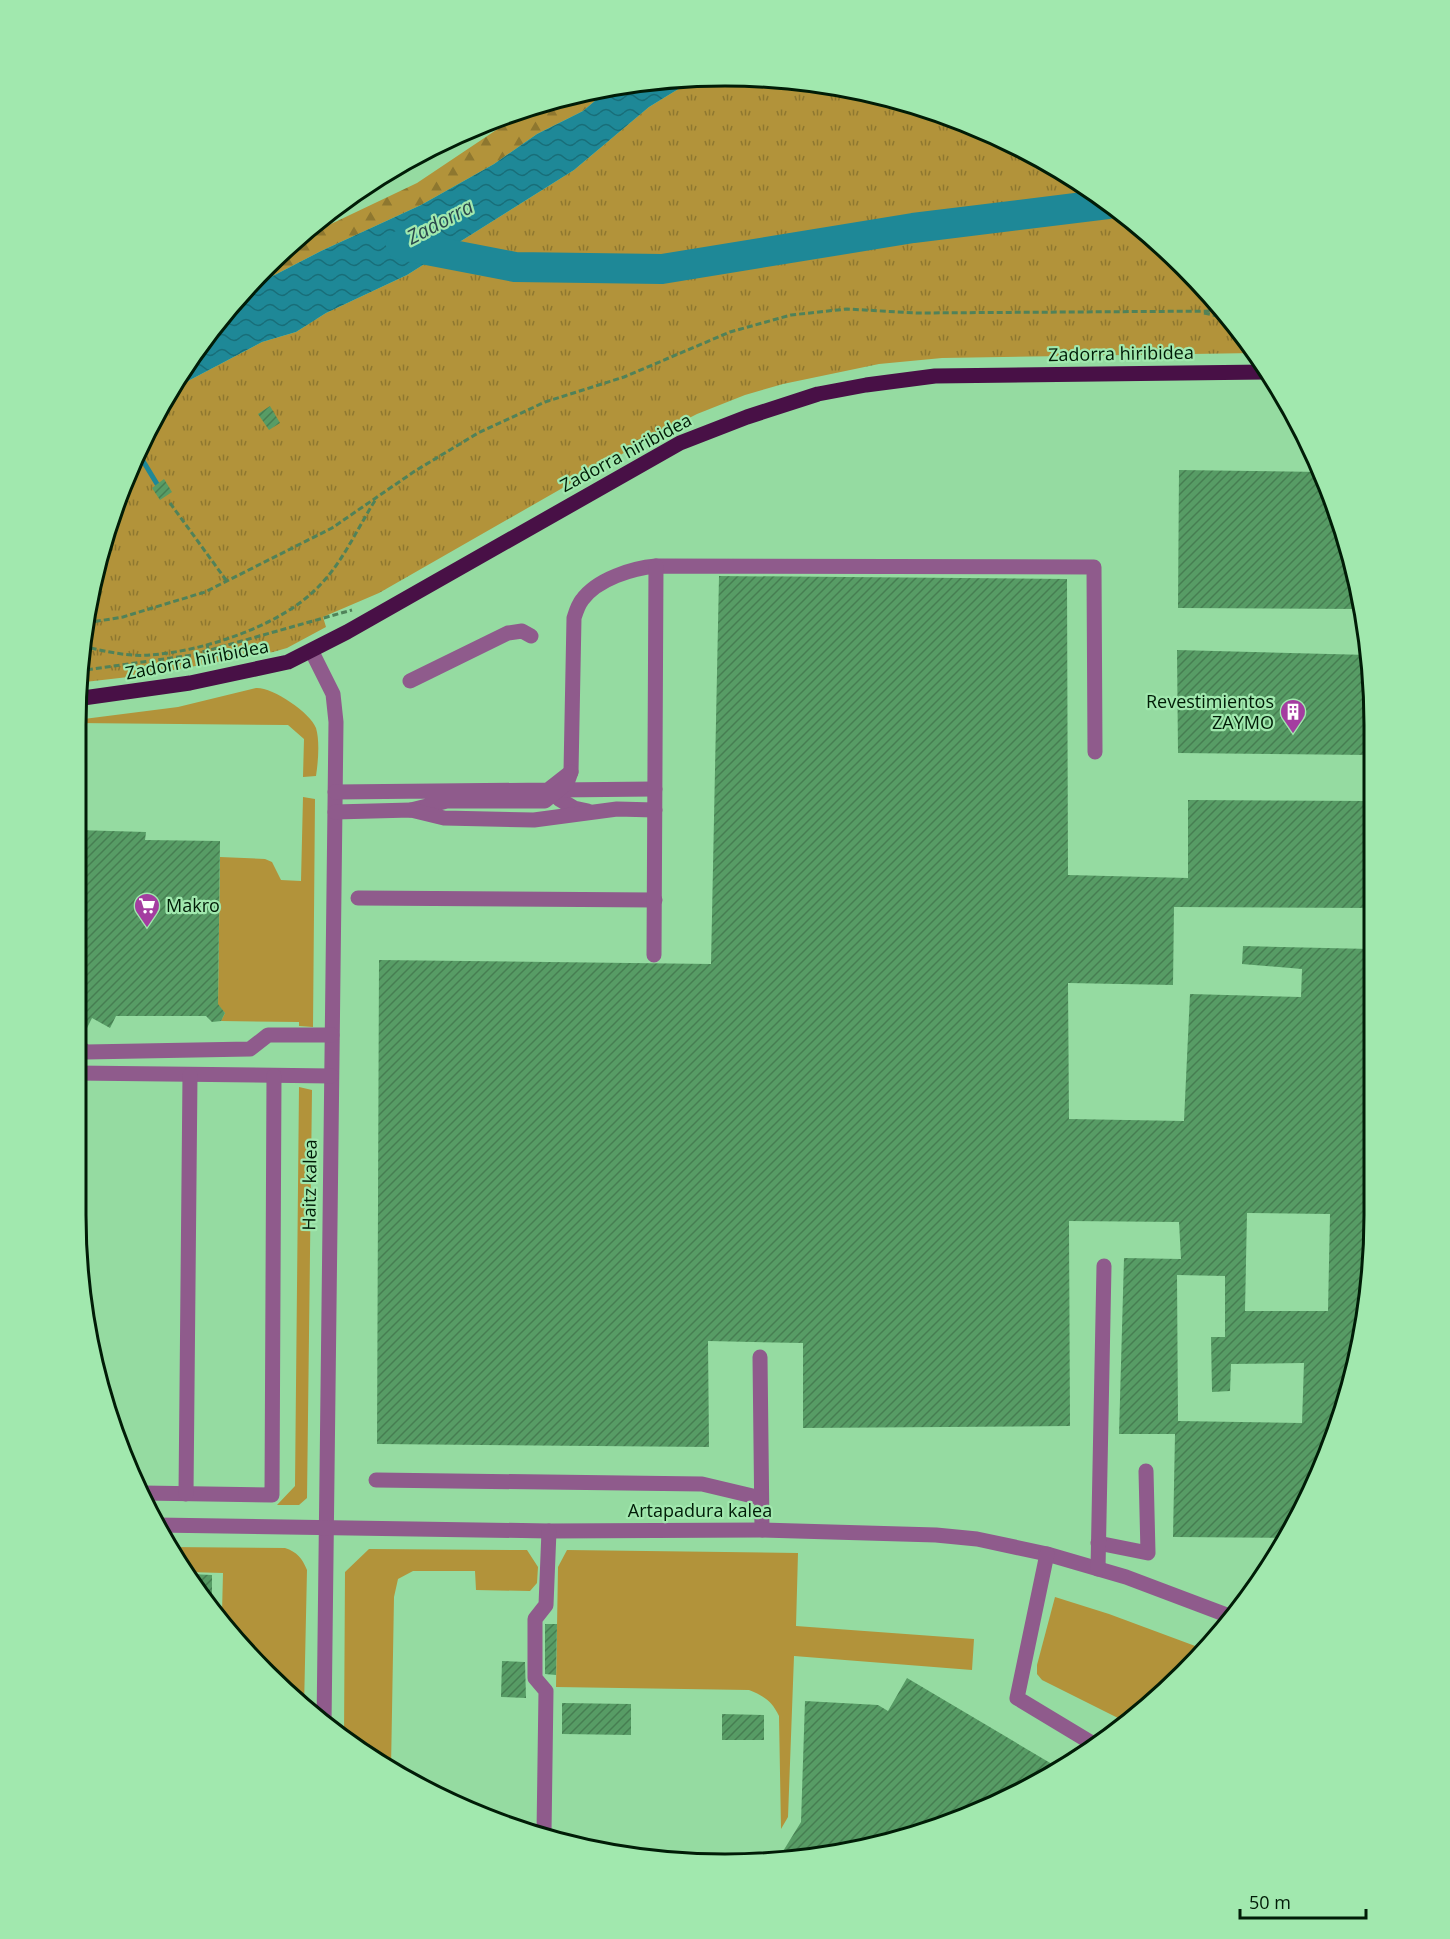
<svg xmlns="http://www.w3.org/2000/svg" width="1450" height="1939" font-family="'Open Sans',sans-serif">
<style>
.grass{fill:#b2933a}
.forest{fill:url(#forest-firs)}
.park{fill:url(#park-tufts)}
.water{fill:url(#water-waves)}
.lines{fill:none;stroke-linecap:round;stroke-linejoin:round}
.stream{stroke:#1e8897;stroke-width:5}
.river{stroke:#1e8897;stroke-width:30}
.building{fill:url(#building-hatch);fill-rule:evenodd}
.path{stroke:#508259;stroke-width:3;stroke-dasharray:6 3;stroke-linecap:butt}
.minor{stroke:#8f5b8c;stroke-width:15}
.major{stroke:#481046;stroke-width:15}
.labels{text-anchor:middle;stroke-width:4.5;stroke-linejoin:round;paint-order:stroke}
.street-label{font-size:18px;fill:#011c07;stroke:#a1e8ae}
.poi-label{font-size:18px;fill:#011c07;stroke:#a1e8ae;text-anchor:end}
.water-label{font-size:20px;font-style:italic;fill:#2a484d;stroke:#a1e8ae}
.rim{fill:none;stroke:#011c07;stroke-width:3}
</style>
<defs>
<pattern id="forest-firs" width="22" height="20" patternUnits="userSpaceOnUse" patternTransform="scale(1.5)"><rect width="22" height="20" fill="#b2933a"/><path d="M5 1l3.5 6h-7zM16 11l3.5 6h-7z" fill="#8e772f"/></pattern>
<pattern id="park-tufts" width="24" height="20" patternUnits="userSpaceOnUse" patternTransform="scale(1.5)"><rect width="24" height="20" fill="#b2933a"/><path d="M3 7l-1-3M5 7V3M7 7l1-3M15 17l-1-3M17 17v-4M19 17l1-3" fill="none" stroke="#8e772f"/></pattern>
<pattern id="water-waves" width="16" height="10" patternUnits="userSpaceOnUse" patternTransform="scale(1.5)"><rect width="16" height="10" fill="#1e8897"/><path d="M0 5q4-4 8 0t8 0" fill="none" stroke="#186e79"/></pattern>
<pattern id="building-hatch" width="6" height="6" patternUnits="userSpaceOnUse" patternTransform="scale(1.5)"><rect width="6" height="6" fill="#579c65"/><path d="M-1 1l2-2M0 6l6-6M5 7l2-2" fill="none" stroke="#467e51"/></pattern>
</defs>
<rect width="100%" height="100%" fill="#95dba1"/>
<g class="grass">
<path d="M 256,688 C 272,687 310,712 316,728 C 320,741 318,763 316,776 L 303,777 L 304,739 L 288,725 L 76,723 L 76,720 L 178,707 Z"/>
<path d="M 303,797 L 315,799 L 313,1027 L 299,1026 L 299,1022 L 221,1021 L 225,1013 L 218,1005 L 220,857 L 265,859 L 272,862 L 281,880 L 301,881 Z"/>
<path d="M 299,1087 L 312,1090 L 307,1498 L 299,1505 L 277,1505 L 295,1486 Z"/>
<path d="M 168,1547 L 285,1548 C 297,1552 302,1558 307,1570 L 304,1708 L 266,1674 L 219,1614 L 222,1613 L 223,1573 L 188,1572 Z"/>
<path d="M 369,1549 L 527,1550 L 538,1567 L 537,1583 L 530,1591 L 476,1590 L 475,1571 L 413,1571 L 398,1579 L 394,1597 L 391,1768 L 344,1739 L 345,1572 Z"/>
<path d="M 567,1550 L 798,1553 L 796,1626 L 974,1639 L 972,1670 L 794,1656 L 788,1817 L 781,1829 L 779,1716 C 772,1701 764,1696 749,1690 L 556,1687 L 558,1567 Z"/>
<path d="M 1055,1597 L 1109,1614 L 1206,1650 L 1128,1723 L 1042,1680 L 1037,1674 L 1037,1665 Z"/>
</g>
<path class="forest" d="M 610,88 L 583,111 L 537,134 L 494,164 L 421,205 L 321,251 L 244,291 L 265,266 L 291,243 L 417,183 L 529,108 L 557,97 Z"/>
<path class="park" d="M 698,77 L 810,81 L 934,110 L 1050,162 L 1154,237 L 1241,330 L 1255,353 L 942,358 L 879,364 L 783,384 L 745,395 L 697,414 L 650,438 L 379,593 L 323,617 L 326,627 L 287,648 L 273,652 L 146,675 L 76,683 L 97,557 L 142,438 L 169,391 L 262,342 L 296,332 L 326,313 L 407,275 L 574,170 L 649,107 Z"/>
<path class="water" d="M 683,76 L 698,77 L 649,107 L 574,170 L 407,275 L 326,313 L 296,332 L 262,342 L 169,391 L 185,364 L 244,291 L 321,251 L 421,205 L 494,164 L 537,134 L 583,111 L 610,88 Z"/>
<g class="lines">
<path class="stream" d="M 137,451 L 157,484"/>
<path class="river" d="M 401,245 L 515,267 L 662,269 L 913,228 L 1108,204"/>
</g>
<g class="building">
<path d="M 270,406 L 280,423 L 269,430 L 258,414 Z"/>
<path d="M 1179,470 L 1323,472 L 1361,609 L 1178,608 Z"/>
<path d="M 164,479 L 172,492 L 160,500 L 152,488 Z"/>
<path d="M 719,576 L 1067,579 L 1068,875 L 1188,878 L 1188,800 L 1370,801 L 1371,908 L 1174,907 L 1173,985 L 1068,983 L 1069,1119 L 1184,1121 L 1190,994 L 1301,997 L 1302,969 L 1242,964 L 1243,946 L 1371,949 L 1374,1257 L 1341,1423 L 1289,1538 L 1173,1537 L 1175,1434 L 1119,1434 L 1124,1258 L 1181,1259 L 1179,1222 L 1069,1221 L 1070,1426 L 803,1428 L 803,1343 L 708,1341 L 709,1447 L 377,1444 L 379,960 L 711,964 ZM 1247,1213 L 1330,1214 L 1328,1311 L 1245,1311 ZM 1177,1275 L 1225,1276 L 1225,1337 L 1211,1337 L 1212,1392 L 1230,1391 L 1231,1364 L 1304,1363 L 1302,1423 L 1178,1421 Z"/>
<path d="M 1177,650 L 1369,655 L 1370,755 L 1178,753 Z"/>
<path d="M 76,830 L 146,832 L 145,840 L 220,841 L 218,1004 L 225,1013 L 221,1021 L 212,1022 L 206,1016 L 116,1016 L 110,1028 L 92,1018 L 87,1028 L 75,1022 Z"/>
<path d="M 189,1574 L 212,1575 L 212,1604 L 197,1585 Z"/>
<path d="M 545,1624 L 557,1624 L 556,1675 L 545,1674 Z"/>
<path d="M 502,1661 L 525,1662 L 526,1698 L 501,1697 Z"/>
<path d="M 907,1678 L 1057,1767 L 973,1815 L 852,1851 L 777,1861 L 801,1822 L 805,1701 L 878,1705 L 888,1711 Z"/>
<path d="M 562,1703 L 631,1704 L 631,1735 L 562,1734 Z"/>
<path d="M 722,1714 L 764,1715 L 764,1740 L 722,1740 Z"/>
</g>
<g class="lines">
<g class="path">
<path d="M 1204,313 L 1231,319"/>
<path d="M 170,503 L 226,580"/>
<path d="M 86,623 L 123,617 L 205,592 L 332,528 L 415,471 L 478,433 L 545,402 L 624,377 L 730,332 L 791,315 L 847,309 L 917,313 L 1224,311"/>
<path d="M 207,644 L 211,663"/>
<path d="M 82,646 C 104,651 128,657 150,655 C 205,651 284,625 321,584 C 344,560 358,527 376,499"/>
<path d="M 78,671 L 192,655 L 352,610"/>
</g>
<g class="minor">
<path d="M 312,652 L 333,694 L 336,722 L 324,1725"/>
<path d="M 410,681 L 508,633 L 522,631 L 531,636"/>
<path d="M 571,772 L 574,618 C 576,612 578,605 582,600 C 597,579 633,568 656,566 L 1094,567 L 1095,752"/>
<path d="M 560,782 L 559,799 L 574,808 L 588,811"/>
<path d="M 556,790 L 655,789"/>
<path d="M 335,792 L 548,790 L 571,772 L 567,783 L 545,801 L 447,801 L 411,810"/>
<path d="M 335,812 L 411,810 L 444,818 L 534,820 L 617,809 L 655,810"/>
<path d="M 358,898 L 655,900"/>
<path d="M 654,955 L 656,566"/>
<path d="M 75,1044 L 86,1052 L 250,1049 L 268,1035 L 332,1035"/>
<path d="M 75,1073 L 331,1076"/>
<path d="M 760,1357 L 762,1530"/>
<path d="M 376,1480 L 702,1484 L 761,1498"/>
<path d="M 143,1493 L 272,1495 L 274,1076"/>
<path d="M 186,1494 L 190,1075"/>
<path d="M 156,1525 L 549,1531 L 762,1530 L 936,1535 L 977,1539 L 1047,1554 L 1126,1577 L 1232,1617"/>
<path d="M 1098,1543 L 1148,1553 L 1146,1471"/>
<path d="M 1047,1554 L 1017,1698 L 1095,1745"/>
<path d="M 1098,1569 L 1104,1266"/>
<path d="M 544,1833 L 546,1691 L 535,1678 L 535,1619 L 546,1605 L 549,1531"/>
</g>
<path class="major" d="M 76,699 L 190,683 L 288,662 L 347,632 L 680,443 L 747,417 L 818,394 L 866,385 L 935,376 L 1265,372"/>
</g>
<defs>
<symbol id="building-pin" viewBox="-11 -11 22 30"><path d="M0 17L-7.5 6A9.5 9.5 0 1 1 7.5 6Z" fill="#a43da0" stroke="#a1e8ae"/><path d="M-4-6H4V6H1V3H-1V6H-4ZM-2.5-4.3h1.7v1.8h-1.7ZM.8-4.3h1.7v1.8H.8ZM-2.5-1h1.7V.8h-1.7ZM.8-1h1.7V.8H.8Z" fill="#fff"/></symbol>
<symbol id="supermarket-pin" viewBox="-11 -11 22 30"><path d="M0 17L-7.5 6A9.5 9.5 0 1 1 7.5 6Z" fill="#a43da0" stroke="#a1e8ae"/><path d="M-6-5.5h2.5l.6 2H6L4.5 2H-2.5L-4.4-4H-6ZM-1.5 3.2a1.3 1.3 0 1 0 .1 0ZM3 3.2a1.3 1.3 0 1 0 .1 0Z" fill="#fff"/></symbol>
</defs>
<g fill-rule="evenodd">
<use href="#building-pin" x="1278" y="697" width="30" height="40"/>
<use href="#supermarket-pin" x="132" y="891" width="30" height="40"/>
</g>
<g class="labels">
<g class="street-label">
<text transform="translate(1121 354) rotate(-1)" y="6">Zadorra hiribidea</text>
<text transform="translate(626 453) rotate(-28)" y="6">Zadorra hiribidea</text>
<text transform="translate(197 660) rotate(-11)" y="6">Zadorra hiribidea</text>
<text transform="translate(310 1185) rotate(-89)" y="6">Haitz kalea</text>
<text x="700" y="1517">Artapadura kalea</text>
</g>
<g class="poi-label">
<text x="1274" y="708">Revestimientos<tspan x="1274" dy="21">ZAYMO</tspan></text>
<text x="166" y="912" text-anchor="start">Makro</text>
</g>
<g class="water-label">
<text transform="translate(440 222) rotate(-28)" y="7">Zadorra</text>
</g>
</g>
<path d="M0 0H1450V1939H0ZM725 86H725A639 639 0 0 1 1364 725V1215A639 639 0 0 1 725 1854H725A639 639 0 0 1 86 1215V725A639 639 0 0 1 725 86Z" fill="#a1e8ae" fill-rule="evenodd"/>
<path class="rim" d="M725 86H725A639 639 0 0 1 1364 725V1215A639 639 0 0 1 725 1854H725A639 639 0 0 1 86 1215V725A639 639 0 0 1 725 86Z"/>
<path d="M1240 1909v9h126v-9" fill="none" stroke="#011c07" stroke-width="3"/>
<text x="1249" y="1909" font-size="18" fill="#011c07" stroke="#a1e8ae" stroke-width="4.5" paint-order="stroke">50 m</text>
</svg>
